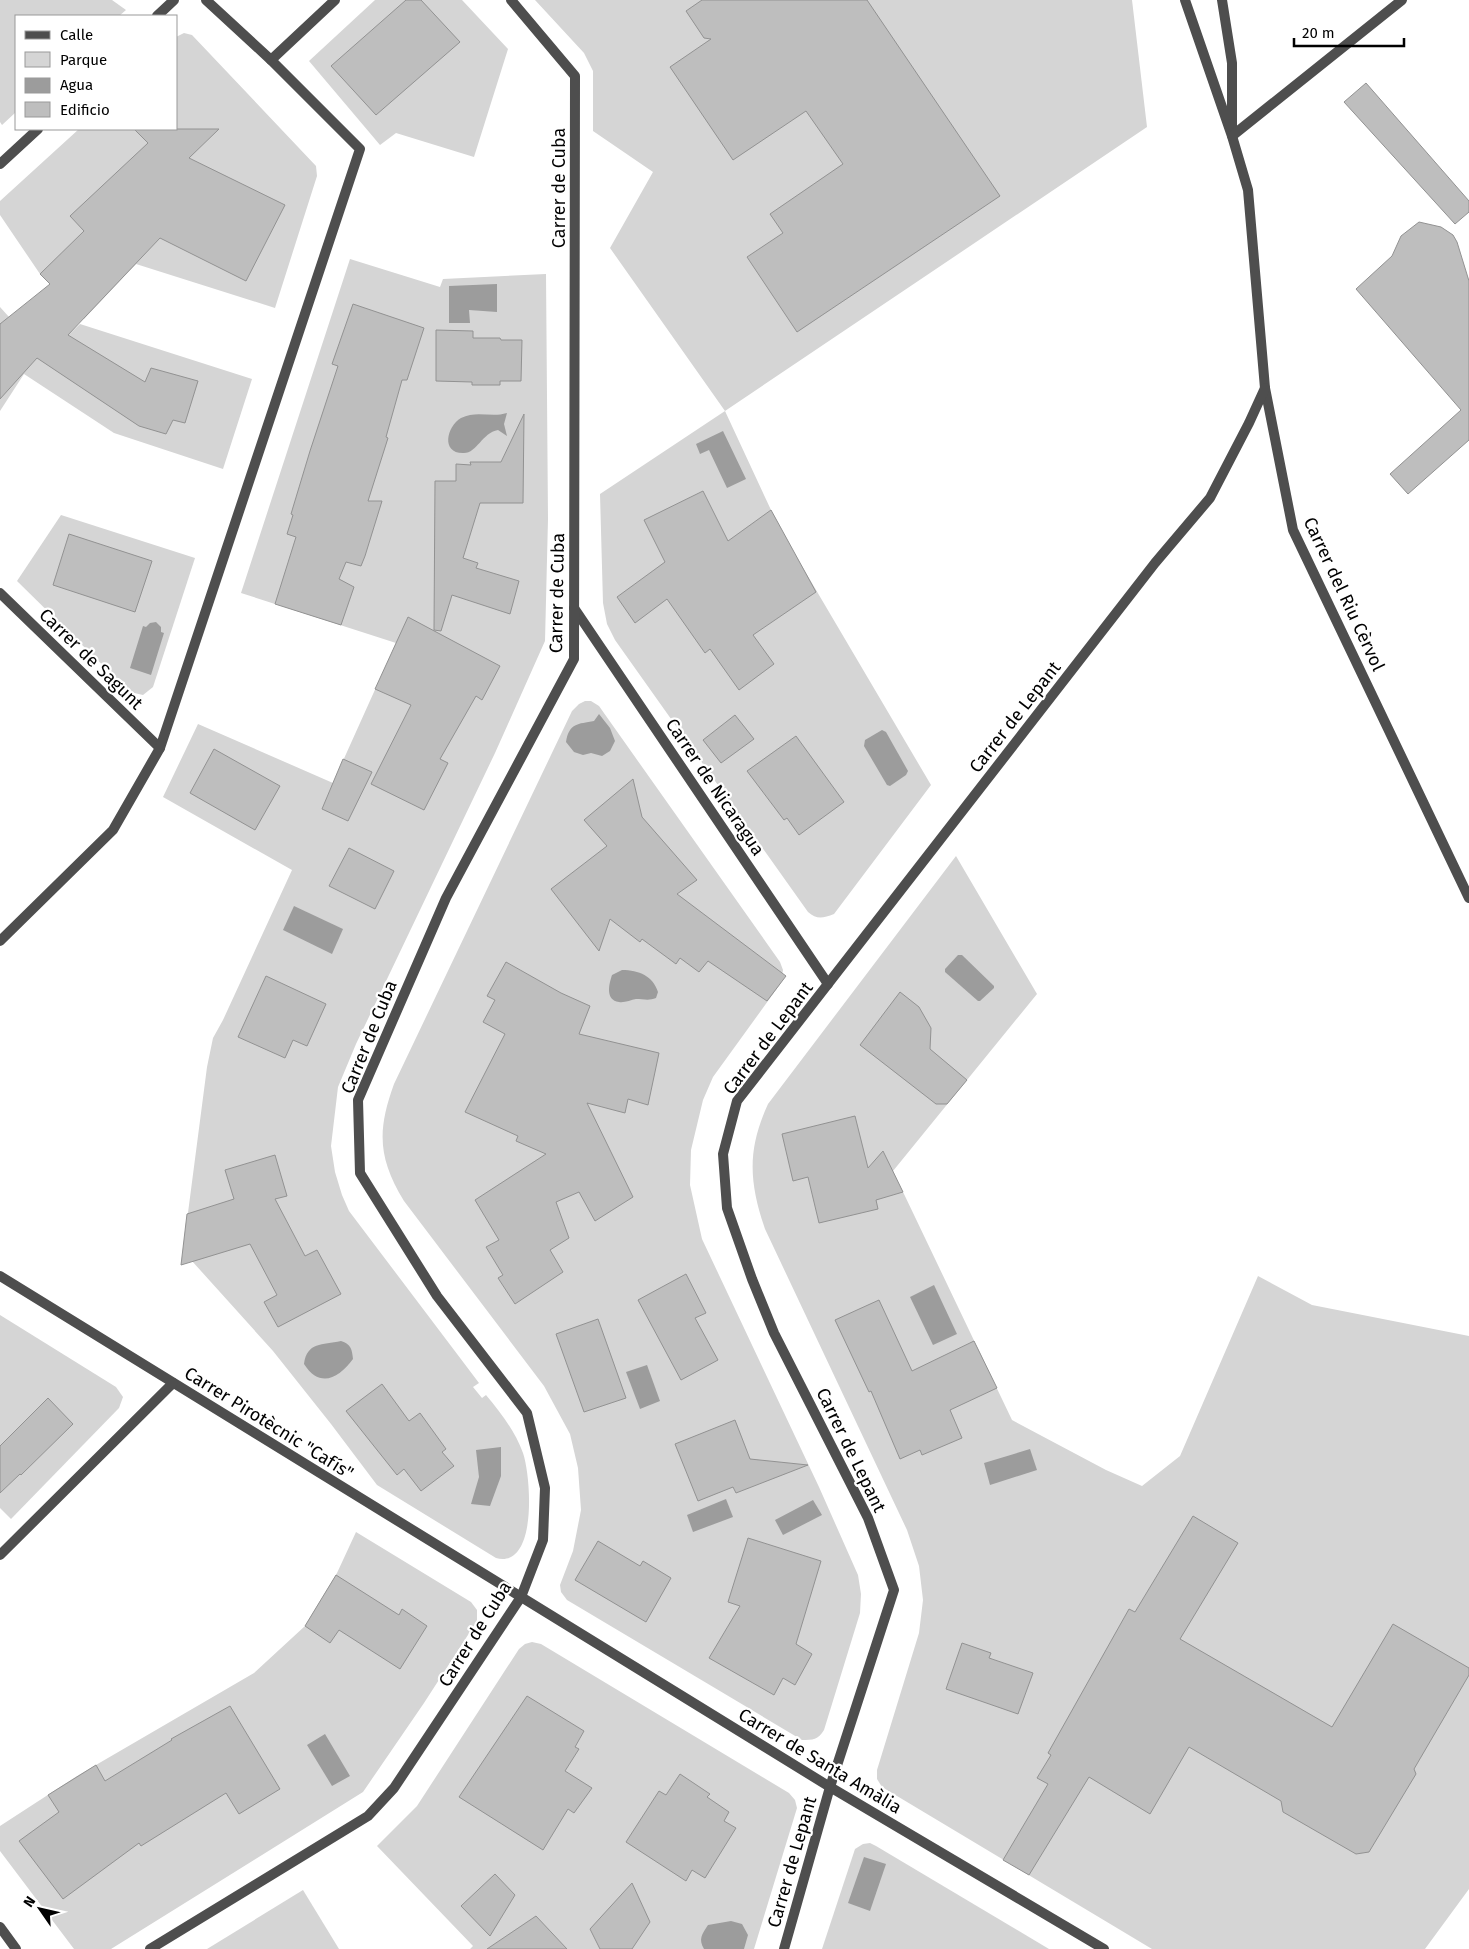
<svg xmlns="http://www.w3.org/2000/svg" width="1469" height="1949" font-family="'Fira Sans',sans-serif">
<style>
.green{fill:#d5d5d5}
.water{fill:#9c9c9c}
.building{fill:#bebebe;stroke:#929292}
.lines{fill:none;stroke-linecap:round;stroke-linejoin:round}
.minor{stroke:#4e4e4e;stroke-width:10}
.labels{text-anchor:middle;stroke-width:4.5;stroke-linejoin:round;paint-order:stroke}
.street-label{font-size:18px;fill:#000;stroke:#fff}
</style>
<rect width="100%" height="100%" fill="#fff"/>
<g class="green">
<path d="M 0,0 L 112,0 L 126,10 L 119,16 L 16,16 L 16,112 L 2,125 L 0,122 Z"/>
<path d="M 375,0 L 462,0 L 508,49 L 474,157 L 396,133 L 380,145 L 309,61 Z"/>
<path d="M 535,0 L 1132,0 L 1147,127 L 725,411 L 771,510 L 796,556 L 931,785 L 834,914 C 823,918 817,920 808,912 L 615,640 L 607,624 L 603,603 L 600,494 L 725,411 L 610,248 L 653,172 L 593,131 L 593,71 L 584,53 Z"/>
<path d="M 184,33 L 192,35 L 316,166 L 317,176 L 275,308 L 136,264 L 84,319 L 40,274 L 0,215 L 0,201 L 79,129 L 176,129 L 176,37 Z"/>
<path d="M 350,259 L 440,287 L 443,279 L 546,274 L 548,519 L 545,641 L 495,753 L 356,1044 L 338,1087 L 331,1146 L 335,1172 L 342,1195 L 349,1211 L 479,1383 L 473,1387 L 482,1398 L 486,1395 C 501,1413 515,1431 523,1453 C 531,1476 538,1569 496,1558 L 377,1485 L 331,1424 L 273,1351 L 183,1251 L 207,1067 L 213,1038 L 223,1020 L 292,870 L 163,797 L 198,724 L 333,783 L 396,643 L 241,593 Z"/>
<path d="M 0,307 L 9,317 L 61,342 L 80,324 L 252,379 L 223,469 L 114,433 L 24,374 L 0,411 Z"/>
<path d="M 61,515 L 195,558 L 153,687 L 143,695 L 130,692 L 17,581 Z"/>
<path d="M 585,701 L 591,701 L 599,706 L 780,962 L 783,970 L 781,983 L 713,1077 L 703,1100 L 691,1150 L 690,1185 L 702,1239 L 819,1487 L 858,1575 L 861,1594 L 860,1613 L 824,1730 C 818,1740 813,1740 802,1740 L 567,1600 L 561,1592 L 560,1585 L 573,1551 L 581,1510 L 578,1468 L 570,1434 L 544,1386 L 404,1201 C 378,1158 377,1131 394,1084 L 572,711 L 579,704 Z"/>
<path d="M 956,856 L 1037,994 L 893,1171 L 1012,1420 L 1106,1470 L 1142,1486 L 1180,1456 L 1258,1276 L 1312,1305 L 1469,1336 L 1469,1889 L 1425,1949 L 1152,1949 L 882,1787 L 877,1779 L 877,1770 L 919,1633 L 923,1600 L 919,1566 L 907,1530 L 765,1229 C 749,1182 747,1150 768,1104 Z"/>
<path d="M 0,1315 L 116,1387 L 123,1397 L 119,1408 L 11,1519 L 0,1508 Z"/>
<path d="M 356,1532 L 471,1602 L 477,1610 L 477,1621 L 424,1703 L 363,1792 L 111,1949 L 74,1949 L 0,1851 L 0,1826 L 77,1776 L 254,1673 L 305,1626 L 337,1573 Z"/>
<path d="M 532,1642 L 541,1644 L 789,1793 L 795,1800 L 797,1808 L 754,1949 L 470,1949 L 473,1946 L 377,1846 L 417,1806 L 519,1649 L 525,1644 Z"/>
<path d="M 870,1843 L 876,1846 L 1049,1949 L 822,1949 L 855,1849 L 863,1844 Z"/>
<path d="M 303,1890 L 339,1949 L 207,1949 Z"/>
</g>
<g class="water">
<path d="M 497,284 L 497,312 L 469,310 L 470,323 L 449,323 L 449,286 Z"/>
<path d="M 507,413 L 504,424 L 507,436 L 498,430 C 482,433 477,453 464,453 C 441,454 446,427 461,418 C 477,410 491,418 507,413 Z"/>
<path d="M 723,431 L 746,479 L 727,488 L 709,450 L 700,454 L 696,444 Z"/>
<path d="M 156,622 L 161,627 L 161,632 L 164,633 L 151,675 L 130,668 L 143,626 L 146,627 L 150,623 Z"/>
<path d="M 599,714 L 610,728 L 615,741 L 610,751 L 602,756 L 591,753 L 583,755 L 574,752 L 566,742 C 569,723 578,724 594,721 Z"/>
<path d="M 882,730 L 886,732 L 908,771 L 906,775 L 890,786 L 887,785 L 864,746 L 865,740 Z"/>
<path d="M 294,906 L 343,929 L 332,954 L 283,930 Z"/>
<path d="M 958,955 L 962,955 L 994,986 L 994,988 L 980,1001 L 978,1001 L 945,972 L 945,969 Z"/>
<path d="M 622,970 C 639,970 653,976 658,992 L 656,998 C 649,1001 643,999 636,999 C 631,1000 624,1003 619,1002 C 605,1000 609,984 612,975 Z"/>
<path d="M 934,1285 L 957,1334 L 933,1345 L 910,1297 Z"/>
<path d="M 341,1341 C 351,1344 352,1349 353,1359 C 339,1378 320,1389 304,1364 C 307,1342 322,1345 341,1341 Z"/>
<path d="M 647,1365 L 660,1401 L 640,1409 L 626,1372 Z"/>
<path d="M 501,1447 L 501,1476 L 490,1506 L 471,1504 L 479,1477 L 476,1450 Z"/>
<path d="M 1030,1449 L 1037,1470 L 990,1485 L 984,1463 Z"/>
<path d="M 726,1499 L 733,1517 L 693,1532 L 687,1515 Z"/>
<path d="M 813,1500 L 822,1515 L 783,1535 L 775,1520 Z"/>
<path d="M 325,1734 L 350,1776 L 332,1786 L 307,1745 Z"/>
<path d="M 864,1857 L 886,1864 L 870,1911 L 848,1903 Z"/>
<path d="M 731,1921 L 742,1924 L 748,1935 L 744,1949 L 704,1949 C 698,1939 702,1934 708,1925 Z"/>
</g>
<g class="building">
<path d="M 406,0 L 421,0 L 460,42 L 376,115 L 331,66 Z"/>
<path d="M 702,0 L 867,0 L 1000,196 L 797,332 L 747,257 L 783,233 L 770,214 L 843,164 L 806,111 L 733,160 L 670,67 L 711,39 L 704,38 L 686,11 Z"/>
<path d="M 1366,83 L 1469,201 L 1469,212 L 1455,224 L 1344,102 Z"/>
<path d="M 134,129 L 219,129 L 189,158 L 285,205 L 246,281 L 160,238 L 68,335 L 145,382 L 151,368 L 198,381 L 185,423 L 173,420 L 166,434 L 139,426 L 37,358 L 0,399 L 0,324 L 50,284 L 40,274 L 84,231 L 70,216 L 148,143 Z"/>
<path d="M 1419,222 L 1441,227 L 1453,235 L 1457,242 L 1469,281 L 1469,440 L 1408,494 L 1390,474 L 1461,410 L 1356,289 L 1392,256 L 1401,236 Z"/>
<path d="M 353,304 L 424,328 L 407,380 L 402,380 L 386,437 L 388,438 L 368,501 L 382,501 L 365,556 L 361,566 L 346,562 L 339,579 L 354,587 L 341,625 L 275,604 L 296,537 L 287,534 L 293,515 L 291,514 L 310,451 L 338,366 L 332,364 Z"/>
<path d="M 436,330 L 473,331 L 473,338 L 500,338 L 501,340 L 522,340 L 521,381 L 500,381 L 500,385 L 472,385 L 472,382 L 436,381 Z"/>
<path d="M 524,414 L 523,503 L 480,503 L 463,558 L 478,563 L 476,568 L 519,581 L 510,614 L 452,595 L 441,631 L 434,630 L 435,481 L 456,481 L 456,464 L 471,465 L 470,462 L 501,462 Z"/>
<path d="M 703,491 L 728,541 L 771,510 L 816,592 L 753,635 L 774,664 L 739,690 L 710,649 L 705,653 L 667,599 L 635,623 L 617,597 L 665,562 L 644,520 Z"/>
<path d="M 69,534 L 152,561 L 135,612 L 53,585 Z"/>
<path d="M 408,617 L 500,666 L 482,700 L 476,696 L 440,759 L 448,763 L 424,810 L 371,784 L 411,705 L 375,689 Z"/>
<path d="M 735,715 L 754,739 L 721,763 L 703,740 Z"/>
<path d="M 796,736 L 844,802 L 799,835 L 787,818 L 784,820 L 747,771 Z"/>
<path d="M 214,749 L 280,786 L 255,830 L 190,793 Z"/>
<path d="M 343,759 L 372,772 L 348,821 L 322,809 Z"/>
<path d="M 633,779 L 642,817 L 697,880 L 677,894 L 786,976 L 767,1001 L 708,961 L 699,972 L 680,958 L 676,964 L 642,939 L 640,942 L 610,919 L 599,951 L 551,889 L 607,846 L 584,820 Z"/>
<path d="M 349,848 L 394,871 L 375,909 L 329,886 Z"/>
<path d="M 506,962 L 561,993 L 590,1006 L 579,1034 L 659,1053 L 648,1105 L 628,1099 L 625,1113 L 587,1103 L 633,1197 L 595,1221 L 579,1192 L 556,1202 L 569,1238 L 550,1250 L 563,1272 L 515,1304 L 498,1278 L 503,1275 L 486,1247 L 499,1240 L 475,1200 L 546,1154 L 516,1141 L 518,1136 L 465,1112 L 505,1034 L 483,1022 L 495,1000 L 487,996 Z"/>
<path d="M 266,976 L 326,1004 L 307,1046 L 293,1040 L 285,1058 L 238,1037 Z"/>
<path d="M 900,992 L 919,1007 L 931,1028 L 930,1049 L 967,1080 L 947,1104 L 936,1104 L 860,1045 Z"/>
<path d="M 855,1116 L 868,1168 L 883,1151 L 903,1192 L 876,1200 L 878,1209 L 819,1223 L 808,1177 L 793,1181 L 782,1134 Z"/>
<path d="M 275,1155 L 287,1196 L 275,1199 L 305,1256 L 317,1250 L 341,1294 L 278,1327 L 264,1302 L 277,1295 L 250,1244 L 181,1265 L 187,1214 L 234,1199 L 225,1170 Z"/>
<path d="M 686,1274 L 706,1313 L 695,1318 L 718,1360 L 681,1380 L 638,1300 Z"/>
<path d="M 879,1300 L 912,1371 L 974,1341 L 997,1388 L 950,1410 L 962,1438 L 922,1455 L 920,1450 L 900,1459 L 871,1391 L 869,1392 L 835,1320 Z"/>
<path d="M 598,1319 L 626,1398 L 584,1412 L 556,1334 Z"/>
<path d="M 382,1384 L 409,1421 L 420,1413 L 446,1449 L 442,1452 L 454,1466 L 421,1491 L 404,1469 L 397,1475 L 346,1411 Z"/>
<path d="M 48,1398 L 73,1424 L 21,1475 L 20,1474 L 0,1493 L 0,1446 Z"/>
<path d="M 735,1420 L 750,1459 L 808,1465 L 736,1493 L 733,1487 L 698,1501 L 675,1444 Z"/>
<path d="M 1193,1516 L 1238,1543 L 1180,1639 L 1332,1727 L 1393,1624 L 1469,1668 L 1469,1675 L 1414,1769 L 1416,1774 L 1369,1852 L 1356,1854 L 1283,1812 L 1281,1801 L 1189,1747 L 1150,1814 L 1089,1777 L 1029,1875 L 1003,1860 L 1048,1784 L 1037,1778 L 1051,1755 L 1048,1753 L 1129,1609 L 1135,1612 Z"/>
<path d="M 748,1538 L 821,1561 L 796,1644 L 812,1654 L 795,1685 L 783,1678 L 774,1695 L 709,1658 L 740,1606 L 728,1602 Z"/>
<path d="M 598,1541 L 640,1566 L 643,1561 L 671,1578 L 646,1622 L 575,1580 Z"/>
<path d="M 336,1575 L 399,1615 L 402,1609 L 427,1626 L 400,1669 L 339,1630 L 330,1643 L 305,1626 Z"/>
<path d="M 962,1643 L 991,1653 L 989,1658 L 1033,1673 L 1018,1714 L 946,1689 Z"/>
<path d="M 527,1696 L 584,1731 L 575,1747 L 579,1749 L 565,1771 L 592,1788 L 574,1813 L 568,1809 L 543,1850 L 459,1797 Z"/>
<path d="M 230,1706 L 280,1789 L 239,1814 L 226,1793 L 141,1846 L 139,1843 L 63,1899 L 19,1841 L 59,1812 L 48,1795 L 96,1765 L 105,1781 L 172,1740 L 171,1739 Z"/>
<path d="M 680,1774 L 710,1794 L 707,1797 L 729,1812 L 724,1821 L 736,1828 L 705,1878 L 692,1870 L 686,1881 L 626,1842 L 659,1791 L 666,1795 Z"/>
<path d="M 495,1874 L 515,1895 L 490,1936 L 461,1906 Z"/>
<path d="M 632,1883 L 650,1922 L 632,1949 L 600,1949 L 590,1929 Z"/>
<path d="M 536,1916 L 567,1949 L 487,1949 Z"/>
</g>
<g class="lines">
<g class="minor">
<path d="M 206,0 L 271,60"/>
<path d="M 1185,0 L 1232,136 L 1248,190 L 1265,388 L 1293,530 L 1469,898"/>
<path d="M 1222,0 L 1232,63 L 1232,128"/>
<path d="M 157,16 L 174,0"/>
<path d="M 1232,136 L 1402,0"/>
<path d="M 0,164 L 38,129"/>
<path d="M 0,593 L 160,748"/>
<path d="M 574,608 L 828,984"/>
<path d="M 0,941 L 113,830 L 160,748 L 360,149 L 271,60 L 335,0"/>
<path d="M 0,1276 L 830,1787 L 1104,1949"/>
<path d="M 0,1555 L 173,1383"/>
<path d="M 0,1927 L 16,1949"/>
<path d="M 150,1949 L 368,1816 L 394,1788 L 521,1597 L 543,1540 L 545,1488 L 527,1413 L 437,1296 L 360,1173 L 358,1100 L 446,898 L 574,659 L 575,76 L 511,0"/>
<path d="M 784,1949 L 830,1787 L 894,1590 L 868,1518 L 774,1333 L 752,1279 L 727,1208 L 723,1154 L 737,1101 L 1155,563 L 1210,498 L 1249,423 L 1265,388"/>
</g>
</g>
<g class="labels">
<g class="street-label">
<text transform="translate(559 188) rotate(-90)" y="6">Carrer de Cuba</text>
<text transform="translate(557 593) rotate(-89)" y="6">Carrer de Cuba</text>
<text transform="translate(1344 594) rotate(65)" y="6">Carrer del Riu Cèrvol</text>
<text transform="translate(91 659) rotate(44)" y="6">Carrer de Sagunt</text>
<text transform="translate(1015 717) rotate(-52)" y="6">Carrer de Lepant</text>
<text transform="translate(715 787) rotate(56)" y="6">Carrer de Nicaragua</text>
<text transform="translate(369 1037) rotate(-68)" y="6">Carrer de Cuba</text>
<text transform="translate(768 1038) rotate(-53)" y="6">Carrer de Lepant</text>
<text transform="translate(269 1423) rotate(32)" y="6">Carrer Pirotècnic "Cafís"</text>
<text transform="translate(851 1450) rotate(64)" y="6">Carrer de Lepant</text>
<text transform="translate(475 1634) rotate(-58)" y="6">Carrer de Cuba</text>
<text transform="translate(820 1761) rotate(31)" y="6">Carrer de Santa Amàlia</text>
<text transform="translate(792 1862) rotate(-74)" y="6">Carrer de Lepant</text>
</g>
</g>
<rect x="15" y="15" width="162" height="115" fill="#ffffff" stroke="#999999"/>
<rect x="25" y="31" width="25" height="8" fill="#4e4e4e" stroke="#999999"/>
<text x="60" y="40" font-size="15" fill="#000000">Calle</text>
<rect x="25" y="52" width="25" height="15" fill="#d5d5d5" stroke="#999999"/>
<text x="60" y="65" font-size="15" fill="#000000">Parque</text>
<rect x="25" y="78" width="25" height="15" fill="#9c9c9c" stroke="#999999"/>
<text x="60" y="90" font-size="15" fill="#000000">Agua</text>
<rect x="25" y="102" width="25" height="15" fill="#bebebe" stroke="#999999"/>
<text x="60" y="115" font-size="15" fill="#000000">Edificio</text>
<g transform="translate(40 1909) rotate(304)" stroke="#ffffff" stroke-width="4" paint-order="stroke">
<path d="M0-4L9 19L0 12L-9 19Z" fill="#000000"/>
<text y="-8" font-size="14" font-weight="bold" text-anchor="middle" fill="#000000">N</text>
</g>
<path d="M1294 38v8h110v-8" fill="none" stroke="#000000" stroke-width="2.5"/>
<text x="1302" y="38" font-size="15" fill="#000000" stroke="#ffffff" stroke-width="4" paint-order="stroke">20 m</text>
</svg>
